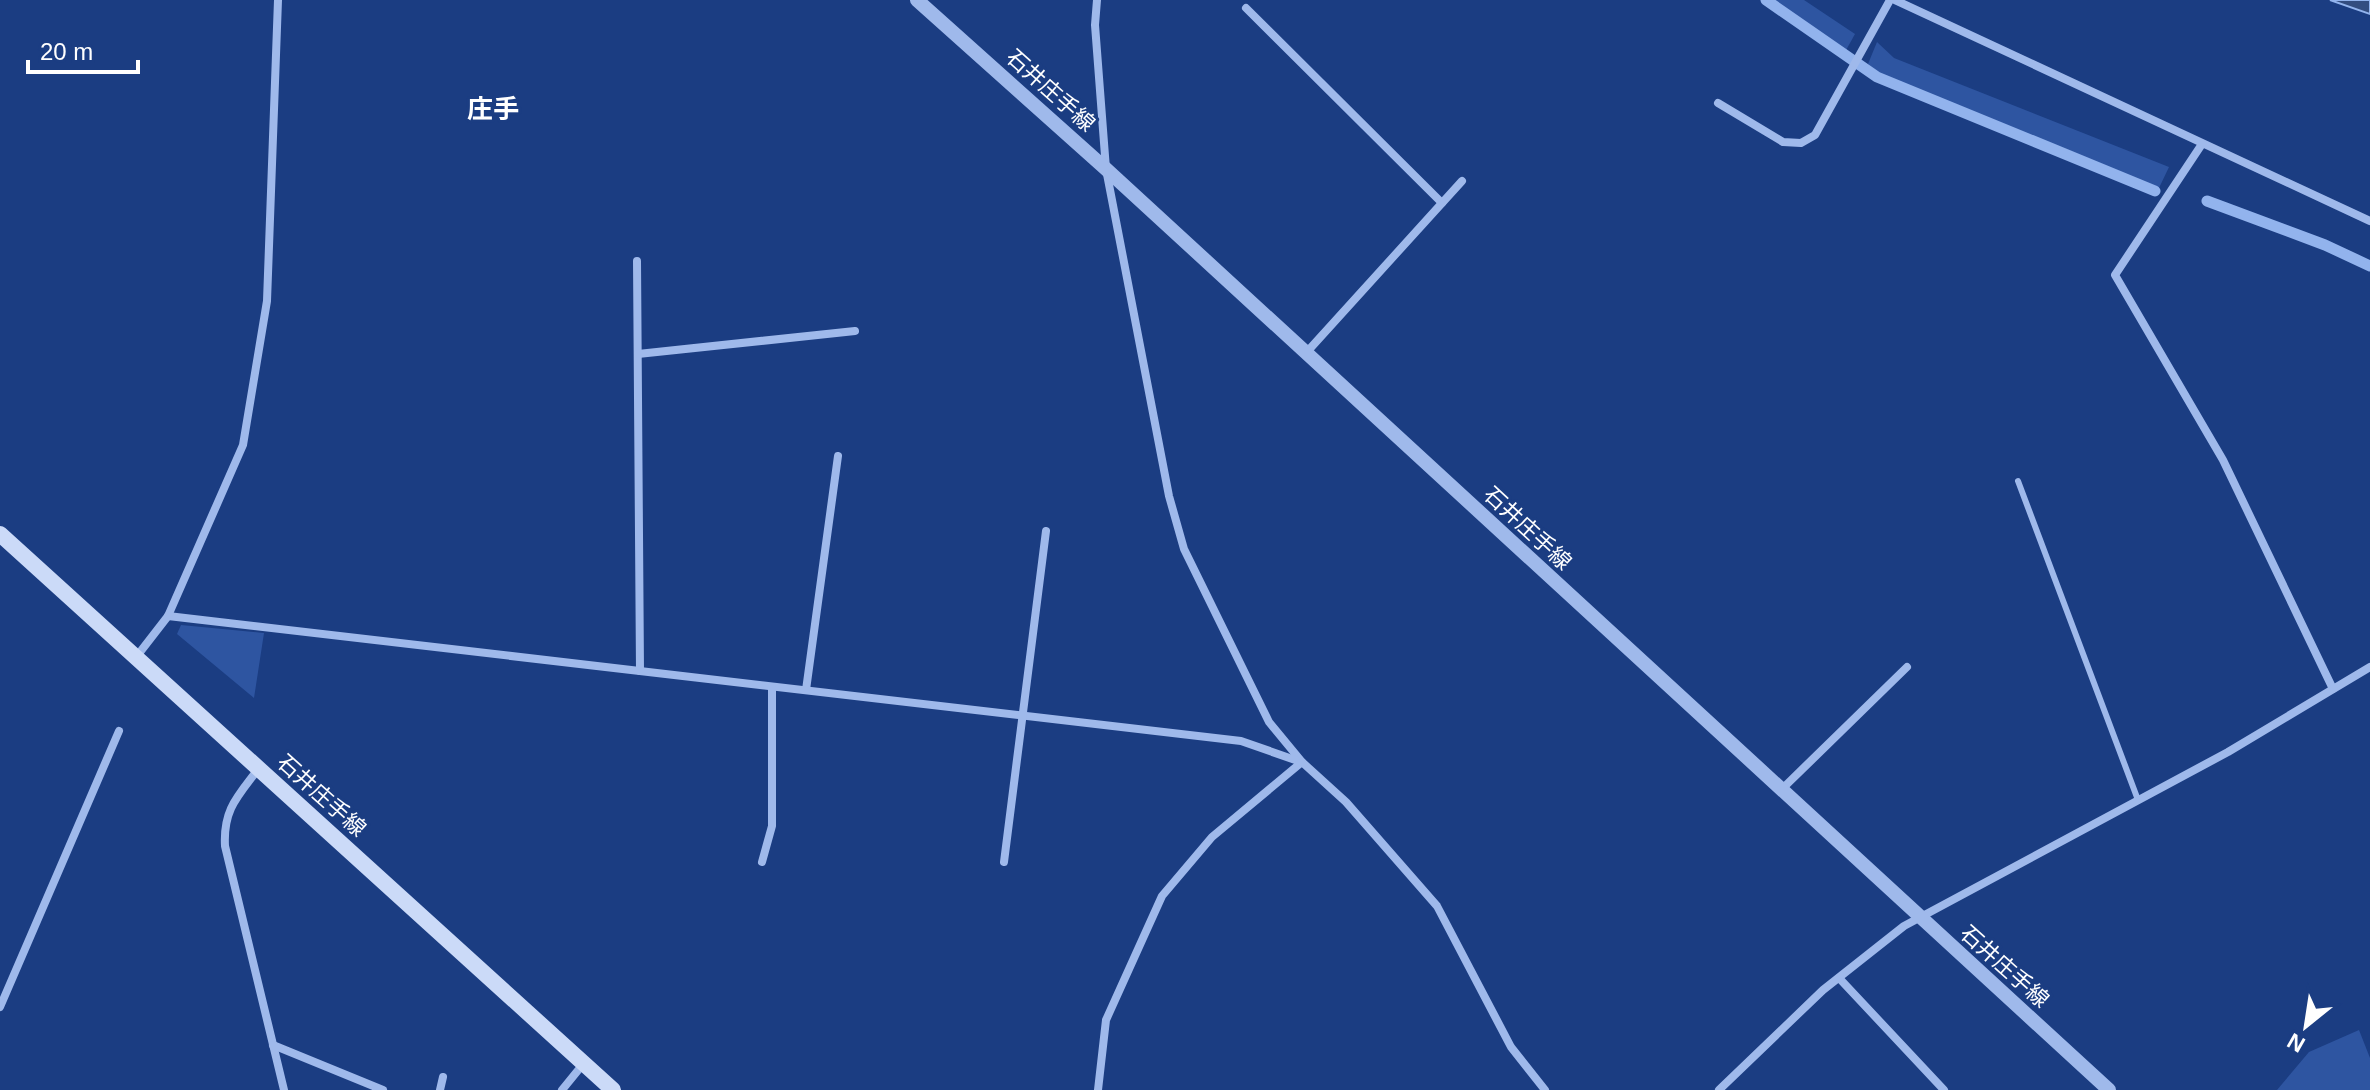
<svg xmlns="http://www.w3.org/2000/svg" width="2370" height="1090" font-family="Helvetica,'Noto Sans JP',sans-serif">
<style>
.green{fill:#2e55a1}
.water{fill:#334d80;stroke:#92b3ed;stroke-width:2}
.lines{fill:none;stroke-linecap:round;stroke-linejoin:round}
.stream{stroke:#92b3ed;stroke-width:11}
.service{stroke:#9fb9eb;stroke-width:6}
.minor{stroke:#9fb9eb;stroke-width:8}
.tertiary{stroke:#9fb9eb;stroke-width:14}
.secondary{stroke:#cbdaf8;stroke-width:16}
.labels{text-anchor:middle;stroke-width:6;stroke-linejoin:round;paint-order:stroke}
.street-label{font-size:22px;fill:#fff;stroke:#1b3d82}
.quarter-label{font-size:26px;font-weight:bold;fill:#fff;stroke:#1b3d82}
</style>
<rect width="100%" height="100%" fill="#1b3d82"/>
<g class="green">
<path d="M 1770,0 L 1804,0 L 1855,34 L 1845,52 Z"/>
<path d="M 1877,42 L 1894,58 L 2169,167 L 2159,188 L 1878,74 L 1868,64 Z"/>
<path d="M 181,625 L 264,633 L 254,698 L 177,634 Z"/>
<path d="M 2359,1030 L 2370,1058 L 2370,1090 L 2277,1090 L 2309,1052 Z"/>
</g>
<path class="water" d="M 2330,0 L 2370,0 L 2370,14 Z"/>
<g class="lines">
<g class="stream">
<path d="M 1766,0 L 1877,77 L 2155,191"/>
<path d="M 2207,201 L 2325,245 L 2370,266"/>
</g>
<path class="service" d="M 2018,481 L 2138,800"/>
<g class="minor">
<path d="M 1097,0 L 1095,25 L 1106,169 L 1169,496 L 1184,549 L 1269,722 L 1302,762 L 1346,802 L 1437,906 L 1511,1047 L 1545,1090"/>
<path d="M 1895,0 L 2370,221"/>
<path d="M 1246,8 L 1442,203"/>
<path d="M 1718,103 L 1783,142 L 1801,143 L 1815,135 L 1890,0"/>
<path d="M 2202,144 L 2115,275 L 2223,460 L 2333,689"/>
<path d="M 637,261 L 640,671"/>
<path d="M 1306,353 L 1462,181"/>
<path d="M 638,354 L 855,331"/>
<path d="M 168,616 L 1241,741 L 1301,762"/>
<path d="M 137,656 L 168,616 L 243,445 L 267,301 L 278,0"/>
<path d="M 806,690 L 838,456"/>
<path d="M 259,768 C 238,796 223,809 225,846 L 284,1090"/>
<path d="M 1781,790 L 1907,667"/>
<path d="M 762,862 L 772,826 L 772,687"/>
<path d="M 1004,862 L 1046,531"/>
<path d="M 1839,978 L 1944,1090"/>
<path d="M 0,1007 L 119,731"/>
<path d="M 273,1045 L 383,1090"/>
<path d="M 440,1090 L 443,1077"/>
<path d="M 562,1090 L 584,1063"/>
<path d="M 1098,1090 L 1106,1020 L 1162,896 L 1212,837 L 1302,762"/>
<path d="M 1719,1090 L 1823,990 L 1904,926 L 2228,752 L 2370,667"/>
</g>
<path class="tertiary" d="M 917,0 L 1106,169 L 2109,1090"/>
<path class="secondary" d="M 0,534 L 613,1090"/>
</g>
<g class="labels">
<g class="street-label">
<text transform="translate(1051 90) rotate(42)" y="8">石井庄手線</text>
<text transform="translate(1528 528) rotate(43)" y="8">石井庄手線</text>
<text transform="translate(322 795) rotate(42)" y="8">石井庄手線</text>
<text transform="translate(2005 966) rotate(42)" y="8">石井庄手線</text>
</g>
<g class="quarter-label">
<text x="493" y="118">庄手</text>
</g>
</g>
<g transform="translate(2306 1026) rotate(210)" stroke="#1b3d82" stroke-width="6" paint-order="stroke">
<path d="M0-6L14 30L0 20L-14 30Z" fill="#ffffff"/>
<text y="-12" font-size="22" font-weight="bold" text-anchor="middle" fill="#ffffff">N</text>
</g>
<path d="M28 60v12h110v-12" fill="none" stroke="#ffffff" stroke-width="4"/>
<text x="40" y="60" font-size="24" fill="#ffffff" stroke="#1b3d82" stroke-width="6" paint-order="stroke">20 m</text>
</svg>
